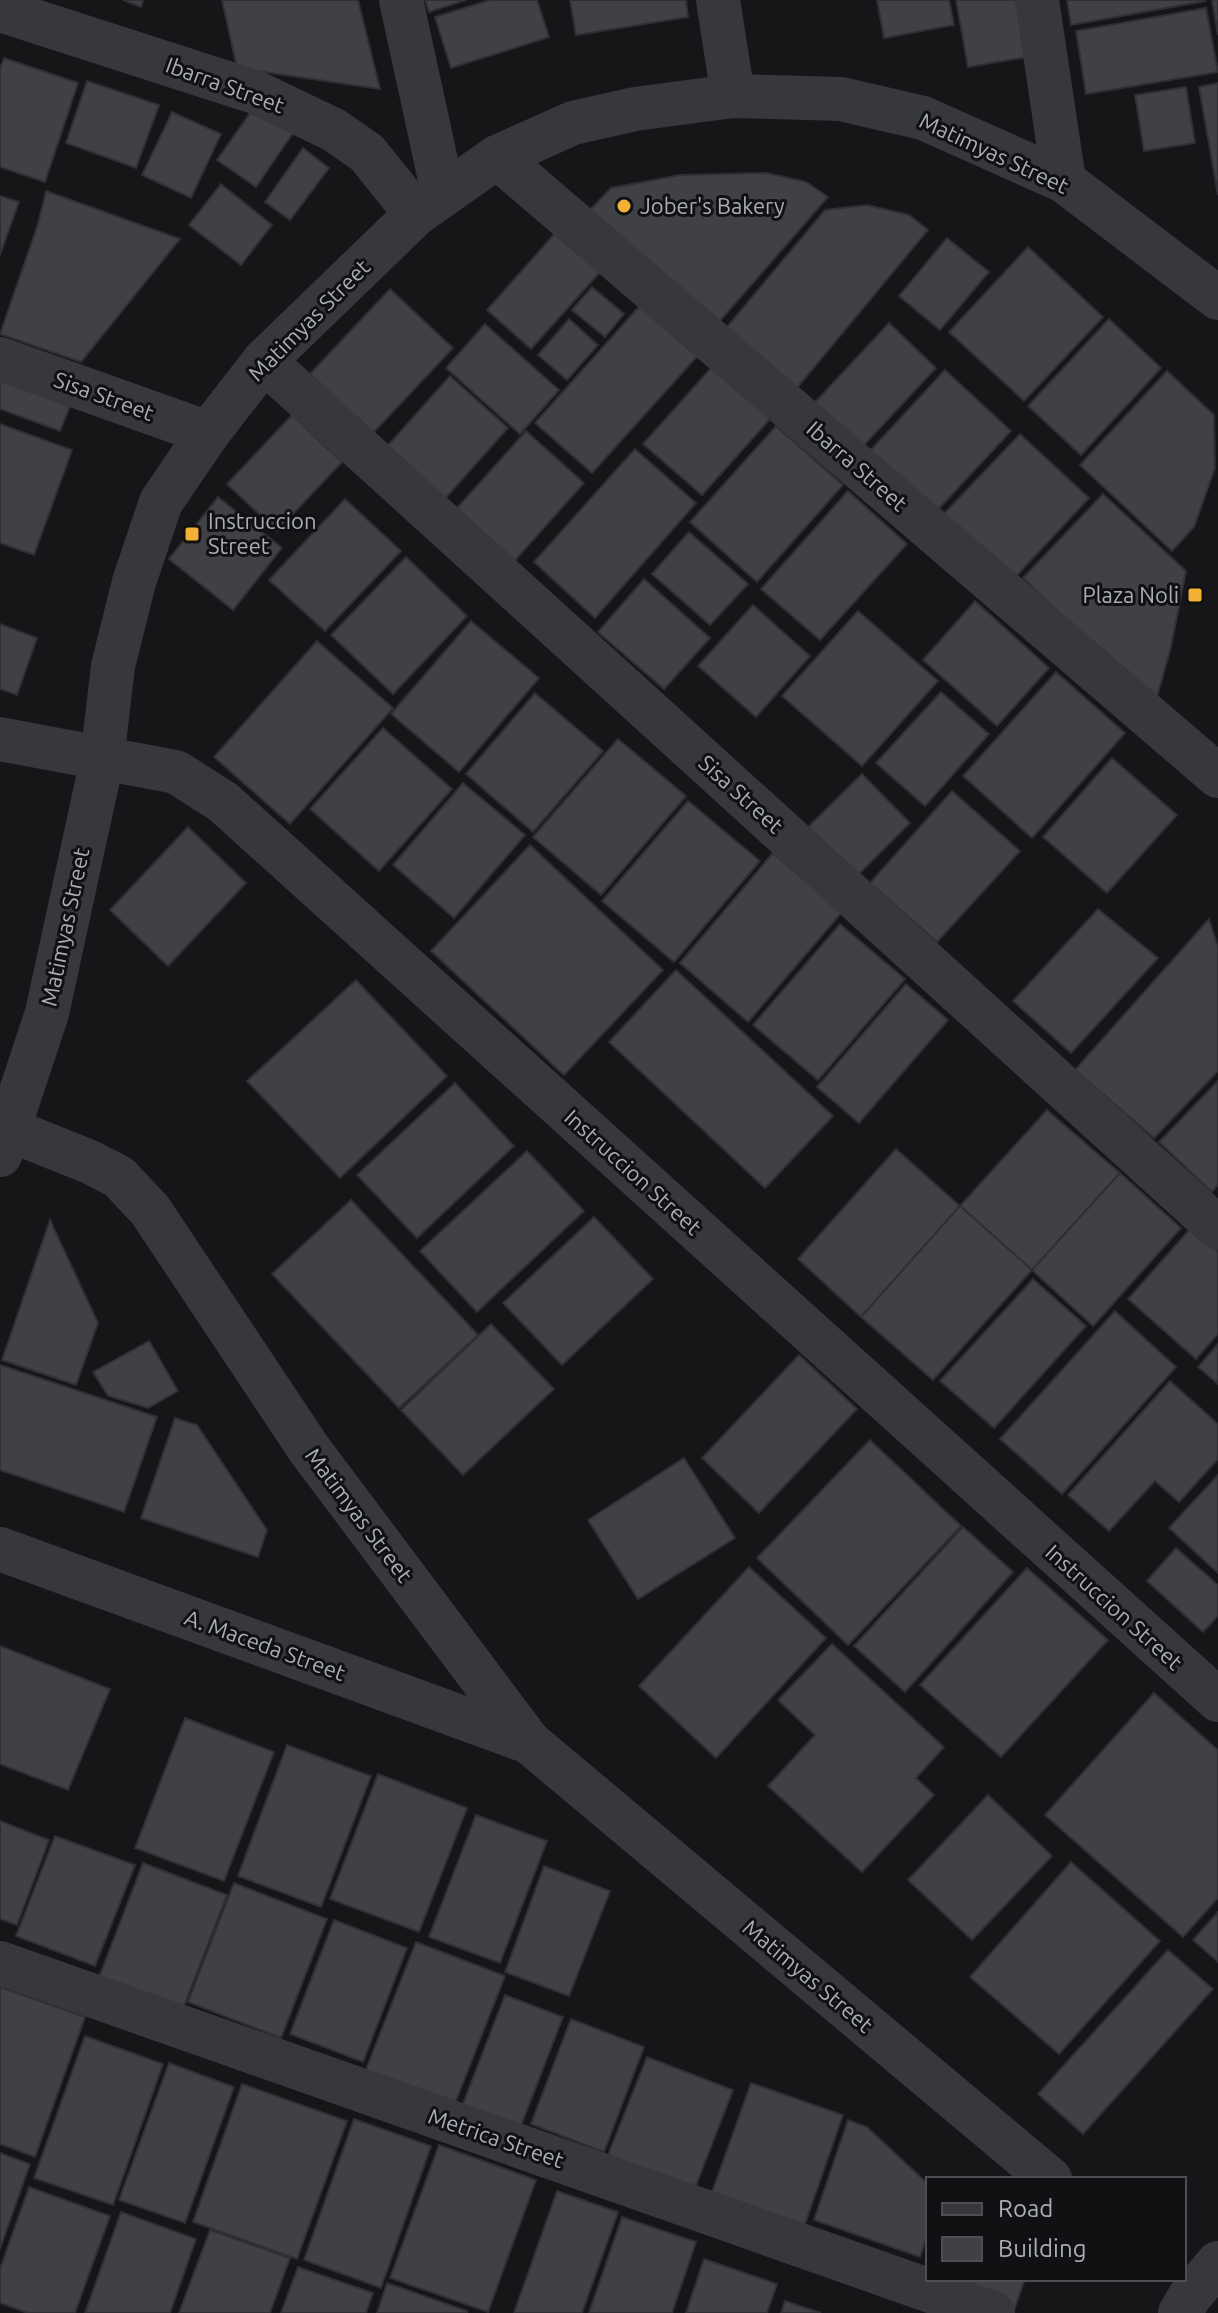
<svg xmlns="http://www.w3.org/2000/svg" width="1218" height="2313" font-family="Ubuntu,sans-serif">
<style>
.building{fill:#404145;stroke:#303034;stroke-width:2}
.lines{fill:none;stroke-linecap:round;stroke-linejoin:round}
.minor{stroke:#37383d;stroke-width:44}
.poi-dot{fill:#f2b134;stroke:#111113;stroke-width:3}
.labels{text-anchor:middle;stroke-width:6;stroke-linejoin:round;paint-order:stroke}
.street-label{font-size:22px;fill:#a8adb8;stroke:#111113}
.poi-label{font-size:22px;fill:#a8adb8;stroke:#111113;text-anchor:start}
</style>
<rect width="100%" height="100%" fill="#161618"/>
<g class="building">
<path d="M 123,0 L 143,0 L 141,7 Z"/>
<path d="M 222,0 L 358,0 L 380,89 L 237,68 Z"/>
<path d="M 425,0 L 466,0 L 429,12 Z"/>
<path d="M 490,0 L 537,0 L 549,37 L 451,68 L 435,17 Z"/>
<path d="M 570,0 L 686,0 L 688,17 L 576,35 Z"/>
<path d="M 877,0 L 949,0 L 954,25 L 884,38 Z"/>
<path d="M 956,0 L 1023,0 L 1033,56 L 968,67 Z"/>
<path d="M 1067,0 L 1204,0 L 1205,1 L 1071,25 Z"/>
<path d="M 1212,0 L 1218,0 L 1218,35 Z"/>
<path d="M 1206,8 L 1218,72 L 1086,94 L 1076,31 Z"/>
<path d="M 4,58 L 78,83 L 45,182 L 0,167 L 0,69 Z"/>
<path d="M 87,81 L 159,105 L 136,168 L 66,143 Z"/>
<path d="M 1218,83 L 1218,195 L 1199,87 Z"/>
<path d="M 1186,87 L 1195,143 L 1144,151 L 1135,95 Z"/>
<path d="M 255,106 L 293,133 L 256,187 L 217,160 Z"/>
<path d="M 172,112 L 221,134 L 191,198 L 142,175 Z"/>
<path d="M 303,148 L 329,168 L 290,220 L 265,202 Z"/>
<path d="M 767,173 L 806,182 L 828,197 L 719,322 L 588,212 L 611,188 L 680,175 Z"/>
<path d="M 221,184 L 272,225 L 241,265 L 189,225 Z"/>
<path d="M 46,191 L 180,239 L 81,362 L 0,334 L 38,224 Z"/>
<path d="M 0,196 L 19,202 L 0,255 Z"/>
<path d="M 867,205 L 909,215 L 928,230 L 792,394 L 721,334 L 825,210 Z"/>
<path d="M 557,231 L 601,271 L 531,349 L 487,310 Z"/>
<path d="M 947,238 L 989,272 L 940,330 L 899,296 Z"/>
<path d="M 1028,247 L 1103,317 L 1024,401 L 949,332 Z"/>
<path d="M 592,287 L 624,314 L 605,337 L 572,310 Z"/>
<path d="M 390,289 L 453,348 L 373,433 L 310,374 Z"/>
<path d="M 645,300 L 702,351 L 592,473 L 535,423 Z"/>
<path d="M 569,319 L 598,345 L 567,380 L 538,355 Z"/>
<path d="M 1109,319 L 1161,368 L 1081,455 L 1028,406 Z"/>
<path d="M 889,323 L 936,368 L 851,459 L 804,414 Z"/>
<path d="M 485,324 L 559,390 L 520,434 L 446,368 Z"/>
<path d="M 720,358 L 778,410 L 702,495 L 643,444 Z"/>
<path d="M 945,370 L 1011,431 L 933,515 L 868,453 Z"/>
<path d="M 1167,371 L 1214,415 L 1215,468 L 1194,527 L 1172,551 L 1080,465 Z"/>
<path d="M 450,376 L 508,428 L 441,503 L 383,451 Z"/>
<path d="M 0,380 L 70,406 L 60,431 L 0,409 Z"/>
<path d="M 292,415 L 342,462 L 277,531 L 227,484 Z"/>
<path d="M 0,424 L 72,450 L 34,555 L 0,543 Z"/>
<path d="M 776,426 L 843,485 L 757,582 L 690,522 Z"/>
<path d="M 526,431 L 584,483 L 508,568 L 450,516 Z"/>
<path d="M 1020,434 L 1089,498 L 1007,586 L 938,520 Z"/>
<path d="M 635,449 L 696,503 L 595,618 L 534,562 Z"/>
<path d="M 848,491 L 907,544 L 820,640 L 761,589 Z"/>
<path d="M 1103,494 L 1186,571 L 1171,647 L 1155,704 L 1023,578 Z"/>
<path d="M 218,497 L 282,548 L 233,610 L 169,559 Z"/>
<path d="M 345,499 L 401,551 L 325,631 L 269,580 Z"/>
<path d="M 689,532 L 748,584 L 710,625 L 652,574 Z"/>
<path d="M 406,557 L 467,616 L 393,694 L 331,635 Z"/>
<path d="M 644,579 L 710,638 L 664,689 L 598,632 Z"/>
<path d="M 975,601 L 1049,668 L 997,726 L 923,660 Z"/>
<path d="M 753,605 L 810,656 L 756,717 L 698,666 Z"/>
<path d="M 858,611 L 938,681 L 862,766 L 782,696 Z"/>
<path d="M 471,621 L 539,678 L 459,772 L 391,714 Z"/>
<path d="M 0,624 L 37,638 L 17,695 L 0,689 Z"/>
<path d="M 317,641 L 393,708 L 290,824 L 214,757 Z"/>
<path d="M 1056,672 L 1125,733 L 1032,838 L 963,776 Z"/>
<path d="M 941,692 L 989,734 L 925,806 L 876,763 Z"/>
<path d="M 535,693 L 603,751 L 533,832 L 466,774 Z"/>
<path d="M 383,728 L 452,789 L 379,871 L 310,809 Z"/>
<path d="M 618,739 L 686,796 L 601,895 L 533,837 Z"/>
<path d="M 1112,758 L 1177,815 L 1107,893 L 1043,837 Z"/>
<path d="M 862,774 L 910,823 L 853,880 L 804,831 Z"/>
<path d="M 463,783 L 525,835 L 454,918 L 393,865 Z"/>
<path d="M 952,791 L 1020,851 L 937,942 L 870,883 Z"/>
<path d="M 688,801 L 760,861 L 674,962 L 602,901 Z"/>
<path d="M 188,827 L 246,883 L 168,966 L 110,910 Z"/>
<path d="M 530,845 L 663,970 L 564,1075 L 431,951 Z"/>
<path d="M 773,853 L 842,912 L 748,1022 L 680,963 Z"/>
<path d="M 1098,909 L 1158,958 L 1071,1053 L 1013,1001 Z"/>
<path d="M 1209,919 L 1218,947 L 1218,1071 L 1154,1138 L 1075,1070 Z"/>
<path d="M 840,924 L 905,979 L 818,1080 L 753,1025 Z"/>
<path d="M 676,970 L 833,1116 L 765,1188 L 609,1042 Z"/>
<path d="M 356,980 L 447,1076 L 340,1178 L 247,1081 Z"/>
<path d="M 906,984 L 948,1020 L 859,1123 L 817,1087 Z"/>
<path d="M 1218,1081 L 1218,1185 L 1212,1192 L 1159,1142 Z"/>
<path d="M 455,1083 L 514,1146 L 417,1238 L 357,1175 Z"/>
<path d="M 1047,1110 L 1120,1173 L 1032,1270 L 960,1206 Z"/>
<path d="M 896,1149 L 960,1206 L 861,1317 L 798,1259 Z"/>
<path d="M 527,1151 L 584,1211 L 477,1312 L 420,1251 Z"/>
<path d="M 1120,1173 L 1181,1228 L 1093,1326 L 1032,1270 Z"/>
<path d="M 351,1200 L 478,1335 L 399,1408 L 272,1274 Z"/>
<path d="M 960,1206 L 1032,1270 L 933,1380 L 861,1317 Z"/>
<path d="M 594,1217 L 653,1279 L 562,1365 L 503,1303 Z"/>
<path d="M 50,1220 L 98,1323 L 76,1385 L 2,1360 Z"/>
<path d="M 1191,1228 L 1218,1252 L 1218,1334 L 1196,1359 L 1128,1299 Z"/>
<path d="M 1033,1279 L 1086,1326 L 994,1428 L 940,1381 Z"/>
<path d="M 1115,1311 L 1176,1367 L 1062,1494 L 1000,1439 Z"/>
<path d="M 491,1324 L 554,1389 L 463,1475 L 401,1410 Z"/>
<path d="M 149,1341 L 178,1391 L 148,1408 L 108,1396 L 93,1372 Z"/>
<path d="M 1218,1344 L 1218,1384 L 1198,1367 Z"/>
<path d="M 799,1355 L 857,1409 L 759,1513 L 702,1458 Z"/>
<path d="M 0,1365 L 157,1417 L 124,1512 L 0,1470 Z"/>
<path d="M 1170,1381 L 1218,1424 L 1218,1459 L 1179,1502 L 1155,1481 L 1109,1531 L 1068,1495 Z"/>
<path d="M 175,1418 L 197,1425 L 267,1530 L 258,1557 L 141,1518 Z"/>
<path d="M 870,1440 L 961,1526 L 848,1645 L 757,1558 Z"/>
<path d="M 684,1458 L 735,1538 L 638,1599 L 588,1520 Z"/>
<path d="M 1218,1475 L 1218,1573 L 1169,1528 Z"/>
<path d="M 963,1527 L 1013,1572 L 905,1692 L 854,1646 Z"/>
<path d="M 1176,1548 L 1218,1585 L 1218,1616 L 1203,1632 L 1147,1581 Z"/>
<path d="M 749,1567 L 826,1638 L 716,1758 L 639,1686 Z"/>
<path d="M 1027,1568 L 1108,1640 L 1001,1757 L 920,1685 Z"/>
<path d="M 832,1644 L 944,1747 L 916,1778 L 934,1795 L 862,1872 L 768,1786 L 815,1735 L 778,1700 Z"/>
<path d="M 0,1646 L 110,1689 L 68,1790 L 0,1764 Z"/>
<path d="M 1154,1693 L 1218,1750 L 1218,1898 L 1183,1937 L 1045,1815 Z"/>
<path d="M 185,1718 L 274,1752 L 224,1881 L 135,1848 Z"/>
<path d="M 287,1745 L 371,1776 L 321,1907 L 238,1876 Z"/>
<path d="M 378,1774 L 467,1808 L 419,1932 L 330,1899 Z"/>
<path d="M 988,1795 L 1052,1856 L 972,1940 L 908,1880 Z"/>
<path d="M 476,1815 L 547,1841 L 500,1963 L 429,1937 Z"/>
<path d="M 0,1821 L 49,1840 L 17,1925 L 0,1919 Z"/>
<path d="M 55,1836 L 135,1865 L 95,1966 L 16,1936 Z"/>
<path d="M 1071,1862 L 1160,1941 L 1059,2054 L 970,1977 Z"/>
<path d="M 143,1863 L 227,1895 L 182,2011 L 98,1980 Z"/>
<path d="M 544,1866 L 610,1891 L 569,1996 L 505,1972 Z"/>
<path d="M 234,1883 L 327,1919 L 281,2038 L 188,2002 Z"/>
<path d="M 1218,1912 L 1218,1962 L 1193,1940 Z"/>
<path d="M 334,1920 L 407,1948 L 363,2062 L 290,2034 Z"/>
<path d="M 416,1942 L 505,1976 L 452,2111 L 363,2077 Z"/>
<path d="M 1168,1950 L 1213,1989 L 1083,2134 L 1038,2094 Z"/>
<path d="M 0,1987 L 85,2017 L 35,2157 L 0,2144 Z"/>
<path d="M 505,1995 L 563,2017 L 519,2131 L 461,2109 Z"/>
<path d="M 571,2019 L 644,2047 L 604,2152 L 531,2124 Z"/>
<path d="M 85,2036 L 163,2064 L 113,2205 L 34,2178 Z"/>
<path d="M 647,2057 L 733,2090 L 695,2188 L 608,2155 Z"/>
<path d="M 169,2063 L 234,2087 L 185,2223 L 119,2200 Z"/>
<path d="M 751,2083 L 843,2115 L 804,2227 L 711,2195 Z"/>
<path d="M 242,2084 L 347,2121 L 297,2259 L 193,2222 Z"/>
<path d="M 354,2119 L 431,2146 L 381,2288 L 304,2260 Z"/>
<path d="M 848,2120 L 867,2127 L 928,2184 L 928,2233 L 920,2257 L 814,2220 Z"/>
<path d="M 439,2145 L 536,2180 L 488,2312 L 390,2278 Z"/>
<path d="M 0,2153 L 30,2164 L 0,2249 Z"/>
<path d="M 29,2187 L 110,2216 L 75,2313 L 28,2313 L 0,2303 L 0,2269 Z"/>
<path d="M 557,2191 L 618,2212 L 582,2313 L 514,2313 Z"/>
<path d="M 121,2212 L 196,2239 L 170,2313 L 85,2313 Z"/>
<path d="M 622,2217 L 696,2242 L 672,2313 L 589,2313 Z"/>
<path d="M 210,2230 L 290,2258 L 270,2313 L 179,2313 Z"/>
<path d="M 704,2259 L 777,2284 L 767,2313 L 686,2313 Z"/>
<path d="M 298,2267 L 373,2293 L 366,2313 L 281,2313 Z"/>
<path d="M 956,2279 L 1025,2279 L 1013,2313 Z"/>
<path d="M 387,2283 L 467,2311 L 467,2313 L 377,2313 Z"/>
<path d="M 785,2301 L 821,2313 L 781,2313 Z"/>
</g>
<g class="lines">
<g class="minor">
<path d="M 401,0 L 443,193"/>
<path d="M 718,0 L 733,96"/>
<path d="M 1037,0 L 1064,181"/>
<path d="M 0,10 L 255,92 L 334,130 L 367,153 L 416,214"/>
<path d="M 497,157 L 1218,776"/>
<path d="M 0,359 L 208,433"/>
<path d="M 264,361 L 1218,1228"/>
<path d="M 0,739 L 176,772 L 223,802 L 1218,1700"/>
<path d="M 0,1126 L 90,1162 L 119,1177 L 150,1210 L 309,1449 L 529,1742 L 1050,2179"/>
<path d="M 0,1155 L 47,1013 L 102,760 L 113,666 L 134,582 L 161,502 L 208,433 L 264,361 L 416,214 L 497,157 L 573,123 L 635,109 L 733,96 L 841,99 L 923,118 L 1064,181 L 1218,298"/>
<path d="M 0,1549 L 529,1742"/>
<path d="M 0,1963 L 993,2313"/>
<path d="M 1180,2313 L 1190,2296 L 1218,2263"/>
</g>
</g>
<g class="poi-dot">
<circle cx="624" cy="206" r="8"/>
<rect x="184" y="526" width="16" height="16" rx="4"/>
<rect x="1187" y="587" width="16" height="16" rx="4"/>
</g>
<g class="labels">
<g class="street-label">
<text transform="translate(225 85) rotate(20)" y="8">Ibarra Street</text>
<text transform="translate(994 153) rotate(25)" y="8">Matimyas Street</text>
<text transform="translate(309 320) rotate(-45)" y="8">Matimyas Street</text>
<text transform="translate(104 396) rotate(20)" y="8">Sisa Street</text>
<text transform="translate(857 466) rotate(41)" y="8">Ibarra Street</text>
<text transform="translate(741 794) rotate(42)" y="8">Sisa Street</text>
<text transform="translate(65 927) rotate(-78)" y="8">Matimyas Street</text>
<text transform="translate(633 1172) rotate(42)" y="8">Instruccion Street</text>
<text transform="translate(359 1515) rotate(53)" y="8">Matimyas Street</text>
<text transform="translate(1114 1607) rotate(42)" y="8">Instruccion Street</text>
<text transform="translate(265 1645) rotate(20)" y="8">A. Maceda Street</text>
<text transform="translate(808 1976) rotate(40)" y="8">Matimyas Street</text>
<text transform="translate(496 2138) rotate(19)" y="8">Metrica Street</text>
</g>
<g class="poi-label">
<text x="640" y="214">Jober's Bakery</text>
<text x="208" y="529">Instruccion<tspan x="208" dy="25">Street</tspan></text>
<text x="1179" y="603" text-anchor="end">Plaza Noli</text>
</g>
</g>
<rect x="926" y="2177" width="260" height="104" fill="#111113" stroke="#4d4f55" stroke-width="2"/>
<rect x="942" y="2203" width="40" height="12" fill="#37383d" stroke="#4d4f55" stroke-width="2"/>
<text x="998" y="2217" font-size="24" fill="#a8adb8">Road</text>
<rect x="942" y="2237" width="40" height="24" fill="#404145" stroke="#4d4f55" stroke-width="2"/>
<text x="998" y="2257" font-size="24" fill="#a8adb8">Building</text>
</svg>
